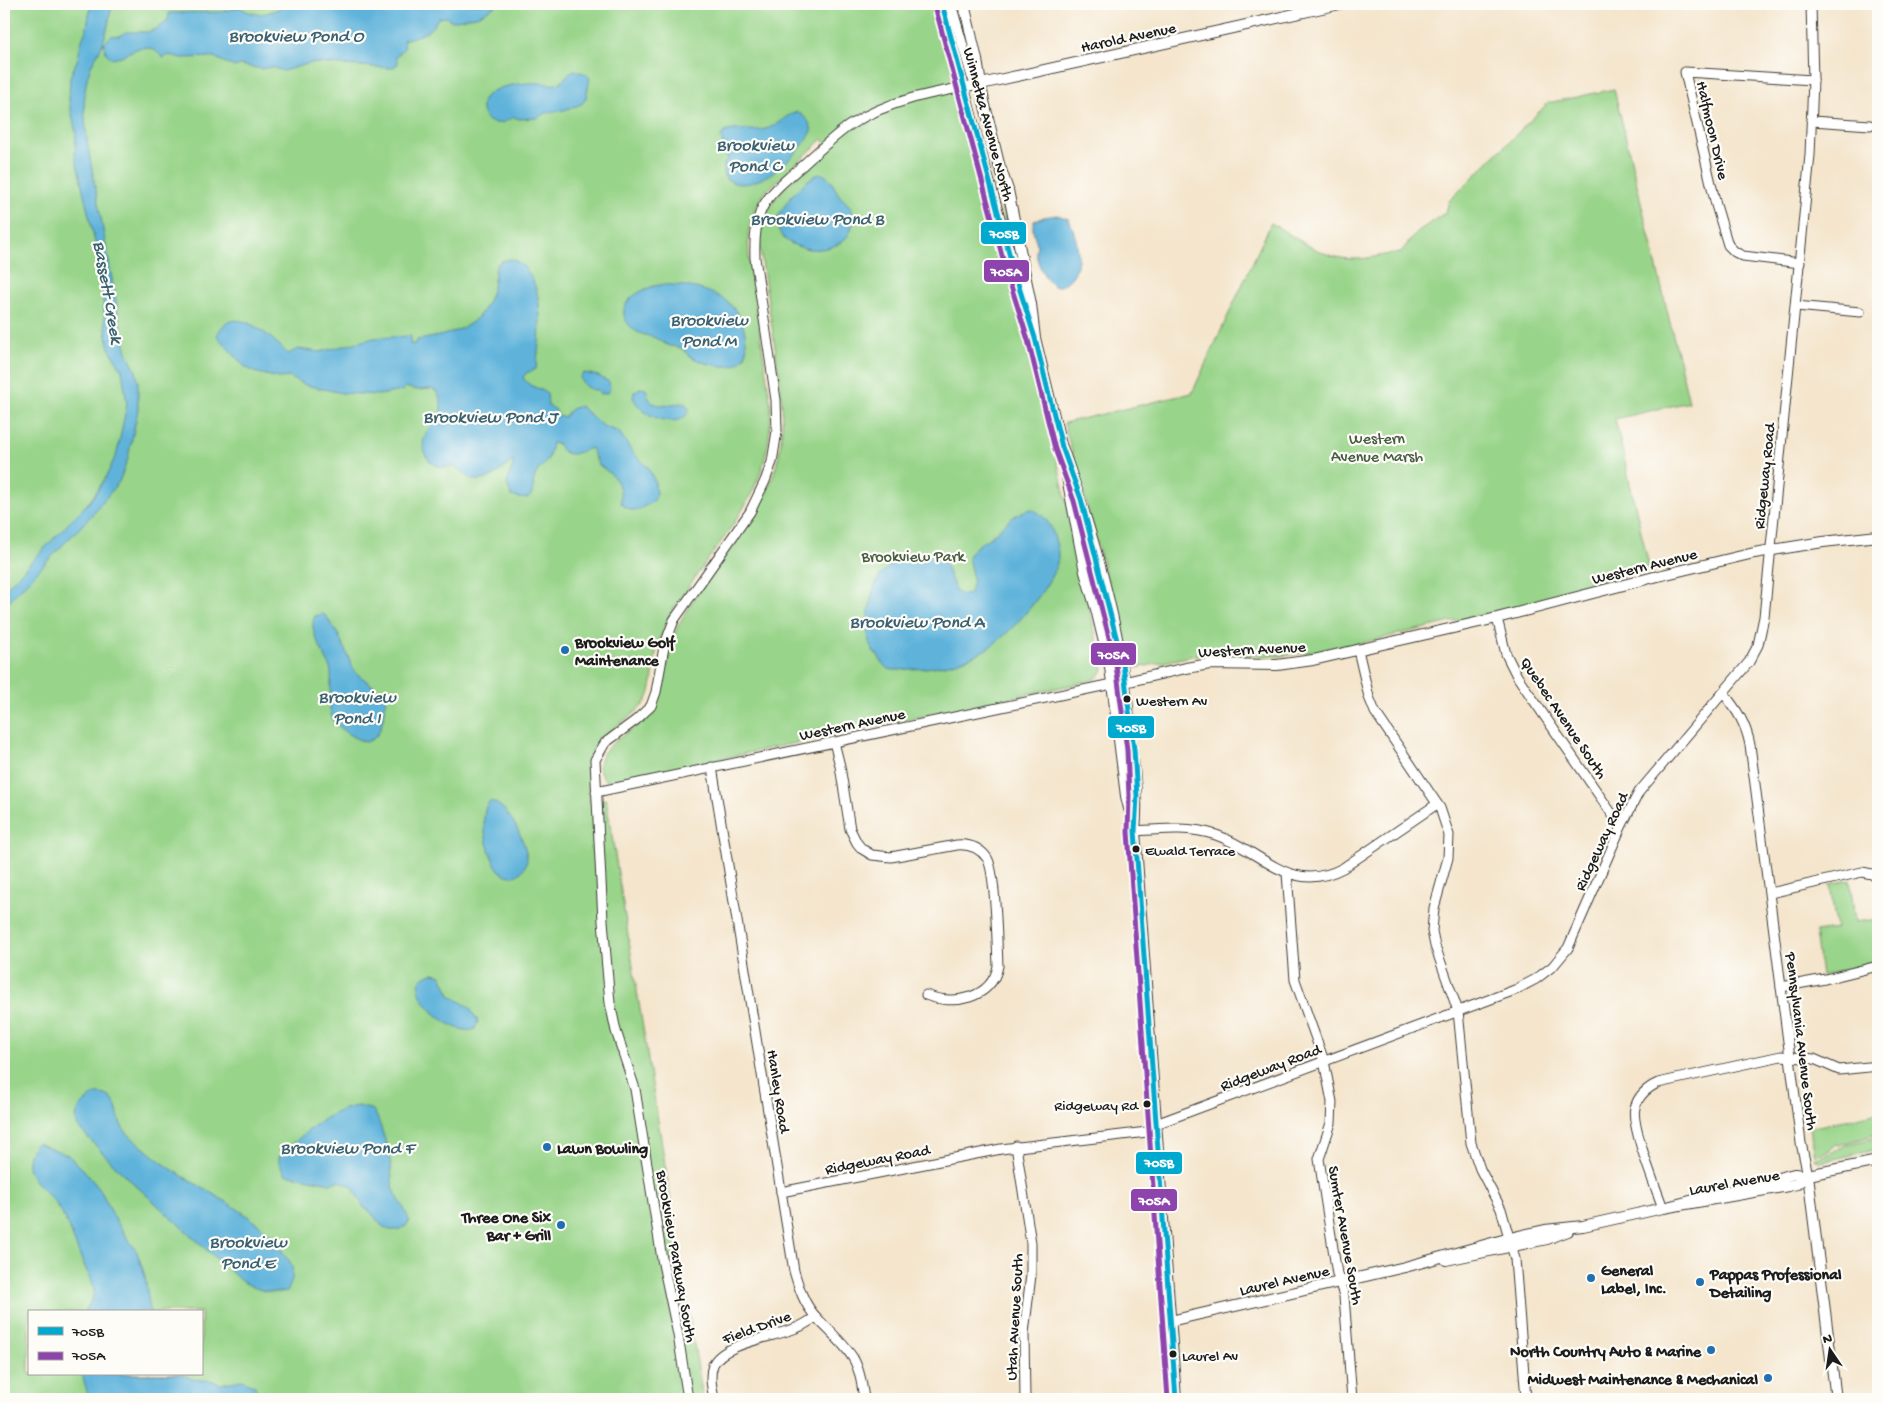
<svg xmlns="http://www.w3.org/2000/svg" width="1882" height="1403" font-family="'Gochi Hand',sans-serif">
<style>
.green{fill:#98d489;stroke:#5a7852;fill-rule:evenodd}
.water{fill:#5fb3db;stroke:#3e687c}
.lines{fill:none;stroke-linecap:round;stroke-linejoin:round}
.minor-casing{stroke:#3c3a36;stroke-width:11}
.tertiary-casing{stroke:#3c3a36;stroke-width:12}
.minor{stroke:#fff;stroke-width:9}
.tertiary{stroke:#fff;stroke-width:10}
.bus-1-casing{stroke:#fdfcf7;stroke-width:9}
.bus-2-casing{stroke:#fdfcf7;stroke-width:9}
.bus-1{stroke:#00a9ce;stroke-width:5}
.bus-2{stroke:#8e44ad;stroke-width:5}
.poi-dot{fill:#1f6fb2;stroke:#fdfcf7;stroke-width:2}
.bus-dot{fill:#1c1c1c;stroke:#fdfcf7;stroke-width:2}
.labels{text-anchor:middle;stroke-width:4.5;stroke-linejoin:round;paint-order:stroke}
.bus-label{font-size:15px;fill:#1c1c1c;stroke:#fdfcf7;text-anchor:start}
.street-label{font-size:16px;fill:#1c1c1c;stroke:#fdfcf7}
.park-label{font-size:16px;fill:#475c42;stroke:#fdfcf7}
.poi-label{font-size:16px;font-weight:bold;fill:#1c1c1c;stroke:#fdfcf7;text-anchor:start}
.water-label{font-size:18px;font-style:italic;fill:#3a6072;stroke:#fdfcf7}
.line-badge{stroke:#fdfcf7;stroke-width:2}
.badge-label{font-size:14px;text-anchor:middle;font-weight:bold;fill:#fff}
</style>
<rect width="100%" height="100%" fill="#fdfcf7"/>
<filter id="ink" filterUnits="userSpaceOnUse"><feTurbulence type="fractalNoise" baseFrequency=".02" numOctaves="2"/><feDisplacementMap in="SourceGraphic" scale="10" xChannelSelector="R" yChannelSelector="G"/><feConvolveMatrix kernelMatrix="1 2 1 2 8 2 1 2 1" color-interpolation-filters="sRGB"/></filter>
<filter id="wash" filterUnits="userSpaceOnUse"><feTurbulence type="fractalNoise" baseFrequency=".0096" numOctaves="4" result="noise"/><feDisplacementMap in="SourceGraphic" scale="20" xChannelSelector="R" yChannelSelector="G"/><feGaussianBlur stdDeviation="1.12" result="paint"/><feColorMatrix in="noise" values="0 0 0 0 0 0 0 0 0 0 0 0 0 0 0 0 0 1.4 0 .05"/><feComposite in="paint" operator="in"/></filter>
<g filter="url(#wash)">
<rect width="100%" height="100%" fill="#f4e5cc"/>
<g class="green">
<path d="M 4,4 L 936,4 L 967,125 L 994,213 L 1041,387 L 1103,669 C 1099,680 1092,680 1081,683 L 614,781 C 609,782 605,781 602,776 C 587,751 633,731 646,719 C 668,698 664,652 679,624 C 703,578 743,542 765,495 C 791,442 782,395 774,340 C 769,308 764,275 759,243 C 760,200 798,176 828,150 L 823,139 L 765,192 L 755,209 L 748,232 L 749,259 L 771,406 C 771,483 738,517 696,576 C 687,590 676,603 669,617 C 663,630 658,643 655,657 C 653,670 653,690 646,701 C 639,711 629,717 620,724 C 582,749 588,760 590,802 L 606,799 L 703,1399 L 4,1399 ZM 29,1312 L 201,1312 L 201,1374 L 29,1374 Z"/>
<path d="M 1614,89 L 1689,402 L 1615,419 L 1650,570 L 1524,605 L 1335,649 L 1279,656 L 1196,655 L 1137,668 L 1130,665 L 1126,659 L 1104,568 L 1064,423 L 1192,393 L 1271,223 C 1297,238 1324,260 1355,259 C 1370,259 1386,254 1401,252 L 1417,232 L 1446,212 L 1449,201 L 1548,103 Z"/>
<path d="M 993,167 L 1004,192 L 1021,269 L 1018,269 L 991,168 Z"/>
<path d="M 1076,499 L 1103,595 L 1100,596 L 1089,572 Z"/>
<path d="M 1850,880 L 1855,922 L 1878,919 L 1878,961 L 1821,976 L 1815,932 L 1836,929 L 1830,884 Z"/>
<path d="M 1878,1112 L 1878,1134 L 1838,1145 L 1835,1144 L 1829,1151 L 1815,1155 L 1810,1128 Z"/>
<path d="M 1878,1137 L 1878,1149 L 1821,1162 L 1813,1159 L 1829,1154 L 1845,1145 Z"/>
</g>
<g class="water">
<path d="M 91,4 L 112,4 C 110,18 107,32 102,45 C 99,53 93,60 90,69 C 81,93 85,122 88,147 L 118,312 L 127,352 L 136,371 L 138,381 L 138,410 L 128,458 L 119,482 L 90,517 L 4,606 L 4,590 L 91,500 L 106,477 L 117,453 L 127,404 L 122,370 L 109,348 L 106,331 L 99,260 L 75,155 L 76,133 L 69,101 L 70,77 L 78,58 L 81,43 L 87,27 Z"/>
<path d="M 289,4 L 495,4 L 495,6 L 480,15 L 452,21 L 446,17 L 438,18 C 429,35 420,35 403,40 L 405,47 L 396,57 L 398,64 L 392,68 L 311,63 L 283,71 L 271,67 L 261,69 L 241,65 L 234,67 L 214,57 L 182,58 L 169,55 L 163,58 C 144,36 133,54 113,59 C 106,55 104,50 104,43 L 111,36 L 119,36 L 126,32 L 147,32 L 156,29 L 168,20 L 169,13 L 222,12 L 240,7 C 258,20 271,12 289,4 Z"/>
<path d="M 574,70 L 586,74 L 590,78 L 586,98 L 582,104 L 564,110 L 546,113 L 537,118 L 519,119 L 514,117 C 509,119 504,123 499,123 C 482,125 476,103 488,94 C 500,85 526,82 541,83 C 546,83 552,85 556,84 C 564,82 567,73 574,70 Z"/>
<path d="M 797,112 C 806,117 810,122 812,131 C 801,154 748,203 724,176 L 724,163 L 728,159 L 721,138 L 724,132 C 738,127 755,133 769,128 C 779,124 786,115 797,112 Z"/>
<path d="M 820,173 C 821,174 827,176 827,177 C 833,181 835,190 840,196 C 844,201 850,204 852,211 C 854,216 853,220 852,226 C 845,262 769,254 778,217 C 779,214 782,210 784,207 C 791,194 807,179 820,173 Z"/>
<path d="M 1057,215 L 1069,219 C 1079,242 1087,277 1057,287 C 1047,286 1036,261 1036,252 C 1036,249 1037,247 1037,244 C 1035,236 1031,230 1034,221 L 1044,217 Z"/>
<path d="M 512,259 C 549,275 540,337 536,369 L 526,373 L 523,377 C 528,388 539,387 547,393 L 548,406 L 555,409 L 558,416 L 564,417 L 571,409 L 580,406 L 603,426 L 619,432 L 633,453 L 648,467 L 655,482 L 656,495 L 654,501 L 638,510 L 631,510 L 625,507 L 621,503 L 620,490 L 618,483 L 612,475 L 598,464 L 591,448 C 578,452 566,461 558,444 L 552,443 C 551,449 550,456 546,462 C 543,466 538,469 536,474 C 529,488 540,505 511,496 L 507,484 L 514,460 C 504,467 493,479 481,480 C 467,482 465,470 454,467 C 449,466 443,468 438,466 C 426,462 419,446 426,434 C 429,428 436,422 441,416 L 441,400 L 436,391 L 432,389 L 416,390 L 405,387 L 402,391 L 379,395 L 342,393 L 305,385 L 289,377 L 279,378 L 254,372 L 244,366 L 217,336 C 231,299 272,337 288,354 L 298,349 L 320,352 L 374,338 L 411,336 L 410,344 L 416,344 L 417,340 C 437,337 464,332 478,317 C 485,309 491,296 493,286 C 497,270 490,261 512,259 Z"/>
<path d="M 677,285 C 708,289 739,298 745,333 C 746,341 748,349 745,356 C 735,375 702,363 689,356 C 686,354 685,350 681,348 C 677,346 674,347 670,346 C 664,344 659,339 653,337 C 646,335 638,334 632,328 C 611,308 634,292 654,286 C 661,284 669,285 677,285 Z"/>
<path d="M 585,373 L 598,376 L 609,382 L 610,389 L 607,393 L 600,394 L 598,390 C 589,391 581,385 580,376 Z"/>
<path d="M 640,388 L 646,389 C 647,392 648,398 650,400 C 658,410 675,401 686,404 L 689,409 C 685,427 659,421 647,413 C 641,410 637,404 633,398 L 634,392 Z"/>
<path d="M 1031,509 C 1042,513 1049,521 1053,533 C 1056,542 1060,553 1057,563 C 1050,588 1011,634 988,648 C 966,662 938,668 912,669 C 893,670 886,674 878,655 C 859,647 870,586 882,573 C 896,558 916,555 935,551 L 943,558 L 956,592 L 962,595 L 970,594 L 973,579 L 968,557 C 973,546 983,543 992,536 C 1005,525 1013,513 1031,509 Z"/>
<path d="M 322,614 L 325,615 L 338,634 L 355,672 L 377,689 L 386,699 C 382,716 385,736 366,742 C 354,739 338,729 332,717 C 326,702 334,682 330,667 C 325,653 307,631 315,616 Z"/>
<path d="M 490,801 C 508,804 526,842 527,858 C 527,865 523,870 518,875 C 512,877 505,876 500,871 C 489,860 476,813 490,801 Z"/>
<path d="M 433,973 L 441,975 L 450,995 L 469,1007 L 478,1021 L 475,1029 C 454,1040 391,983 433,973 Z"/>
<path d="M 96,1094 C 121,1093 114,1114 123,1128 C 128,1135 136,1141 143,1147 C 175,1177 218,1193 253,1220 C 266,1230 277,1239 283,1253 C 285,1257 289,1259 290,1262 C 295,1271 292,1284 287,1291 C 269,1295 255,1289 240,1280 L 121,1172 L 78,1127 C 72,1111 83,1102 96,1094 Z"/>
<path d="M 358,1106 L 373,1110 C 379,1117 390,1155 391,1166 C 392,1172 391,1179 393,1186 C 396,1198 406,1208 409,1221 L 406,1226 L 398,1230 L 390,1230 L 382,1226 L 369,1210 L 364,1208 L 352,1186 L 340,1181 L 330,1183 L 285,1174 L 279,1163 L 279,1157 C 301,1136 327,1110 358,1106 Z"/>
<path d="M 37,1143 L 68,1155 L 83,1169 L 101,1191 L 115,1219 L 137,1252 L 145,1276 L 150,1312 L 84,1312 C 88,1305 94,1299 94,1291 C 94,1282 88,1275 85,1267 C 75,1246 69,1223 56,1204 C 48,1192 34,1184 29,1171 C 26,1160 29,1150 37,1143 Z"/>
<path d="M 82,1374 L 181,1374 L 192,1379 L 213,1381 L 220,1384 L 242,1380 L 255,1386 L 257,1395 L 255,1399 L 91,1399 L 88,1395 Z"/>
</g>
</g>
<g filter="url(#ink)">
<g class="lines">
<defs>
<g id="minor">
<path d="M 951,4 L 972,77 L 975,82 L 981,84"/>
<path d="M 1812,121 L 1870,125"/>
<path d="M 1800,263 L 1743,256 L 1735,252 L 1728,245 L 1716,205 L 1685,72 L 1813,80"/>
<path d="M 1796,306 L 1860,312"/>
<path d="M 1497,618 L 1506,654 L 1517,676 L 1621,827"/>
<path d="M 1358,650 L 1369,697 L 1375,712 L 1440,808 L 1449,835 L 1448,858 L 1434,908 L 1432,931 L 1435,946 L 1458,1011 L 1471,1143 L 1480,1169 L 1501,1209 L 1515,1259 L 1526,1399"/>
<path d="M 1724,694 C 1737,710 1746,724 1750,745 L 1801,1143 L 1808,1175"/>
<path d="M 834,742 L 840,766 L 850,829 L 857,843 L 862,849 L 872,855 L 891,857 L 957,845 C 969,844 979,847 987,858 C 996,872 997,945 998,966 C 992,999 953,1006 926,995"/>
<path d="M 712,767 L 794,1271 C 799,1288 804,1304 816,1317 C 828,1330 843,1342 853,1358 C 860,1370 862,1385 864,1399"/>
<path d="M 596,792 L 1112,684"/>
<path d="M 1135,831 C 1162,829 1190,826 1216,835 C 1263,851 1290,896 1343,868 L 1437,804"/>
<path d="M 1287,873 L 1295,980 L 1324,1061 L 1332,1102 L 1331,1123 L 1319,1159 L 1337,1274 L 1344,1296 L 1352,1399"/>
<path d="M 1770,893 L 1862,872 L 1872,874 L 1878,879"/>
<path d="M 1781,987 L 1825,979 L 1878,966"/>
<path d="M 1156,1124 L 1515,990 L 1536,979 L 1553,966 L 1568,948 L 1621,827 L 1639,792 L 1749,662 L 1758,645 L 1764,617 L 1810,155 L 1813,80 L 1811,4"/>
<path d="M 1016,1146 L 1031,1243 L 1031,1275 L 1024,1333 L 1025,1399"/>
<path d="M 781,1192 L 1001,1149 L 1156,1131"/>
<path d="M 1663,1208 C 1656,1188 1630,1125 1635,1108 C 1638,1096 1647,1088 1658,1083 L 1781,1056 L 1814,1059 L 1839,1070 L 1878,1066"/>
<path d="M 688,1399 L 678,1335 L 662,1259 L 635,1089 L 616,1031 L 610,1003 L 603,921 L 595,760 L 605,743 L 636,720 L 651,706 L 656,692 L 664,647 L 674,620 L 750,512 L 765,481 L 772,462 L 777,431 L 776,400 L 755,258 C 753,206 766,197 803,165 C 818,151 833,137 850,125 C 888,100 936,92 981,84"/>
<path d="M 714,1399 C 712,1388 709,1376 713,1365 C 722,1343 775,1337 796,1328 C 803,1326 809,1321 816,1317"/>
</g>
<g id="tertiary">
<path d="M 942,4 L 981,153 L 1029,321"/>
<path d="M 964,4 L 977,60 L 983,97 L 999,164 L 1008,190 L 1031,304 L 1035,338 L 1063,453"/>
<path d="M 981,84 L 1340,4"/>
<path d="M 1062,447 C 1093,534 1120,625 1129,718 C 1132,757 1139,791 1135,831 L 1176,1399"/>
<path d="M 1066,472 L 1085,572 L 1096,609 L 1110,667 L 1126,796 L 1133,825"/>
<path d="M 1121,683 L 1186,668 L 1210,664 L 1277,665 L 1313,660 L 1497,618 L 1658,576 L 1754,553 L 1823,542 L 1878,536"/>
<path d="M 1808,1175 L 1797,1184 L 1788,1186 L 1663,1208 L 1794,1174 L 1808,1175 L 1878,1161"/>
<path d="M 1808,1175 L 1836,1399"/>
<path d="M 1446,1260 L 1547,1239 L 1568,1231"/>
<path d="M 1170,1321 L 1405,1267 L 1510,1238 L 1545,1230 L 1583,1226 L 1663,1208"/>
</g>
</defs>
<use href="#minor" class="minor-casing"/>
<use href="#tertiary" class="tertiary-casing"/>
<use href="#minor" class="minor"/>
<use href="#tertiary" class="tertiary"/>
<defs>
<path id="bus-1" d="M 942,4 L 1013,268 L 1035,338 L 1062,447 L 1081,499 L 1123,664 L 1134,749 L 1137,796 L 1135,831 L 1176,1399"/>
<path id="bus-2" d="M 935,6 L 1006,270 L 1028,340 L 1055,449 L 1074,501 L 1116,665 L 1127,750 L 1129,796 L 1128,832 L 1168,1399"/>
</defs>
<use href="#bus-1" class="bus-1-casing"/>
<use href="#bus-2" class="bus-2-casing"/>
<use href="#bus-1" class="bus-1"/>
<use href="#bus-2" class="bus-2"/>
</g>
</g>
<g class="poi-dot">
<circle cx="565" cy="650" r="5"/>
<circle cx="547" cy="1147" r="5"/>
<circle cx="561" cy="1225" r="5"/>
<circle cx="1591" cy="1278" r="5"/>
<circle cx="1700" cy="1282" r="5"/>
<circle cx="1711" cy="1350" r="5"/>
<circle cx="1768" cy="1378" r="5"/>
</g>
<g class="bus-dot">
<circle cx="1127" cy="699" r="4.5"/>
<circle cx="1136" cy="849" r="4.5"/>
<circle cx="1147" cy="1104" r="4.5"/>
<circle cx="1173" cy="1354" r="4.5"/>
</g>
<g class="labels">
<g class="bus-label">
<text x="1136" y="705">Western Av</text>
<text x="1145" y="855">Ewald Terrace</text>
<text x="1138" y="1110" text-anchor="end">Ridgeway Rd</text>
<text x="1182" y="1360">Laurel Av</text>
</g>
<g class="street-label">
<text transform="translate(1128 36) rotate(-12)" y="6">Harold Avenue</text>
<text transform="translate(990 124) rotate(75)" y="6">Winnetka Avenue North</text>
<text transform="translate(1714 130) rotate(77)" y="6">Halfmoon Drive</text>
<text transform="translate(1763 476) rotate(-84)" y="6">Ridgeway Road</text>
<text transform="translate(1644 565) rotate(-14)" y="6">Western Avenue</text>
<text transform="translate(1252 648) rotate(-3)" y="6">Western Avenue</text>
<text transform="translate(1565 717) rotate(56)" y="6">Quebec Avenue South</text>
<text transform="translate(852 723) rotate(-12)" y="6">Western Avenue</text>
<text transform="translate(1600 841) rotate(-65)" y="6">Ridgeway Road</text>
<text transform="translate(1803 1041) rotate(83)" y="6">Pennsylvania Avenue South</text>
<text transform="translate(1270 1066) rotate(-21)" y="6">Ridgeway Road</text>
<text transform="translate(780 1091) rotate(81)" y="6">Hanley Road</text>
<text transform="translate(877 1158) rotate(-11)" y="6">Ridgeway Road</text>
<text transform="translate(1734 1181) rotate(-10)" y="6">Laurel Avenue</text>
<text transform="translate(1347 1235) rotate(80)" y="6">Sumter Avenue South</text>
<text transform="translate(678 1256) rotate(80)" y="6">Brookview Parkway South</text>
<text transform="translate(1284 1279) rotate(-13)" y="6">Laurel Avenue</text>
<text transform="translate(1013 1317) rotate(-87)" y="6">Utah Avenue South</text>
<text transform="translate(756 1326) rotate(-20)" y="6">Field Drive</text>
</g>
<g class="park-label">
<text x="1377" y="443">Western<tspan x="1377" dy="18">Avenue Marsh</tspan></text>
<text x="913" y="561">Brookview Park</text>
</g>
<g class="poi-label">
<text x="575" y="647">Brookview Golf<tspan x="575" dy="18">Maintenance</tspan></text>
<text x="557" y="1153">Lawn Bowling</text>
<text x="551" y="1222" text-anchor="end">Three One Six<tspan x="551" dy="18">Bar + Grill</tspan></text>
<text x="1601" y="1275">General<tspan x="1601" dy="18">Label, Inc.</tspan></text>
<text x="1710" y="1279">Pappas Professional<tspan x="1710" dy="18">Detailing</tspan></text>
<text x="1701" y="1356" text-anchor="end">North Country Auto &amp; Marine</text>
<text x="1758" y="1384" text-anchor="end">Midwest Maintenance &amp; Mechanical</text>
</g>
<g class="water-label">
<text x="296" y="41">Brookview Pond O</text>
<text x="755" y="150">Brookview<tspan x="755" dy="21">Pond C</tspan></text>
<text x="817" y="224">Brookview Pond B</text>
<text transform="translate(109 292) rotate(80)" y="6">Bassett Creek</text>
<text x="709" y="325">Brookview<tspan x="709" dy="21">Pond M</tspan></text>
<text x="490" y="422">Brookview Pond J</text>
<text x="917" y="627">Brookview Pond A</text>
<text x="357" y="702">Brookview<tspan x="357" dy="21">Pond I</tspan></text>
<text x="347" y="1153">Brookview Pond F</text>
<text x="248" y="1247">Brookview<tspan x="248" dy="21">Pond E</tspan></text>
</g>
</g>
<g class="line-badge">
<rect x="980" y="221" width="47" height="24" rx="5" fill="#00a9ce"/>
<rect x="983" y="259" width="47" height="24" rx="5" fill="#8e44ad"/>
<rect x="1090" y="642" width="47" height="24" rx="5" fill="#8e44ad"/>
<rect x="1107" y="715" width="48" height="24" rx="5" fill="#00a9ce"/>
<rect x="1135" y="1151" width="48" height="24" rx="5" fill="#00a9ce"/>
<rect x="1130" y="1188" width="48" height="24" rx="5" fill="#8e44ad"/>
</g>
<g class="badge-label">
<text x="1004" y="238">705B</text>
<text x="1006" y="276">705A</text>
<text x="1113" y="659">705A</text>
<text x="1131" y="732">705B</text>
<text x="1159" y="1167">705B</text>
<text x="1154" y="1205">705A</text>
</g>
<rect width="1882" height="1403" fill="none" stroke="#fdfcf7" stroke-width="20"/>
<rect x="28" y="1310" width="175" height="65" fill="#fdfcf7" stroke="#a3a29f"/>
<rect x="38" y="1327" width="25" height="8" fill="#00a9ce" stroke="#a3a29f"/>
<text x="72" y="1336" font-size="15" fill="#1c1c1c">705B</text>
<rect x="38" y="1352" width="25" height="8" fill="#8e44ad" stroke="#a3a29f"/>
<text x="72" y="1360" font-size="15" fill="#1c1c1c">705A</text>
<g transform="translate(1830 1350) rotate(347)" stroke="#fdfcf7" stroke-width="4" paint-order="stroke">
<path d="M0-4L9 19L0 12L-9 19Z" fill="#1c1c1c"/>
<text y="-8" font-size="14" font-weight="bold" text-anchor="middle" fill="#1c1c1c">N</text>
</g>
</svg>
